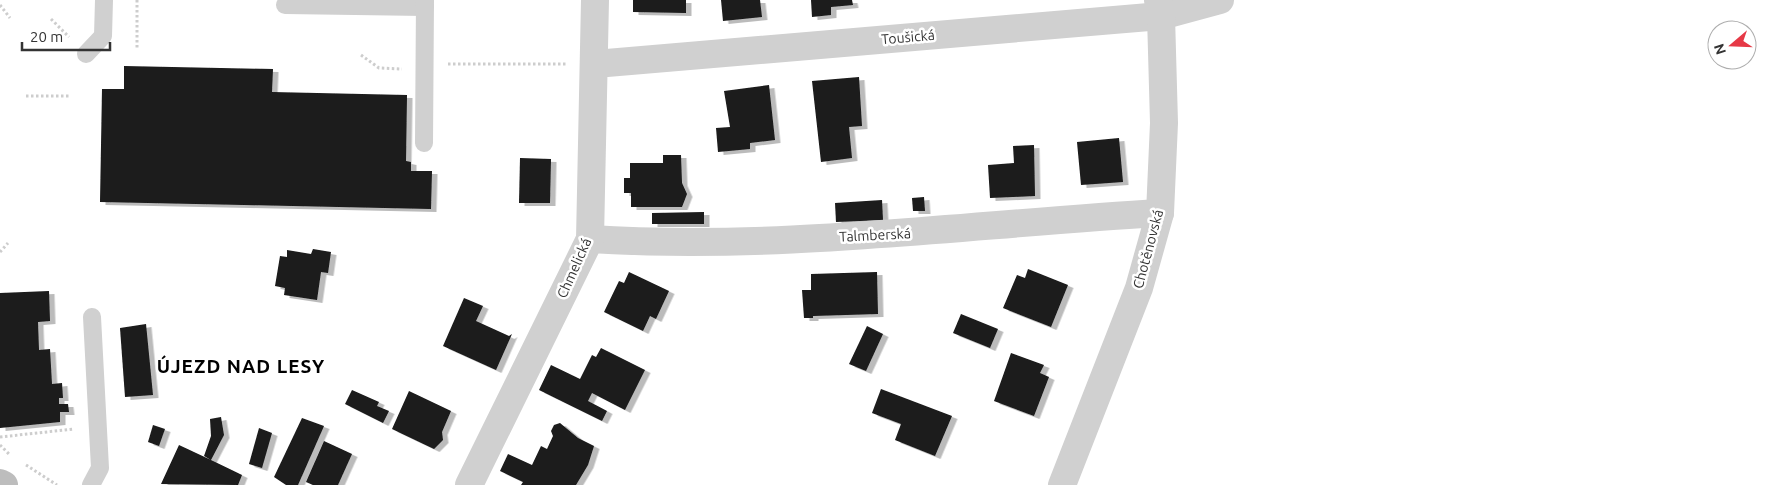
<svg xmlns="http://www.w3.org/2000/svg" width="1777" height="485" font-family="Ubuntu,sans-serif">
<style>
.building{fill:#1a1a1a;filter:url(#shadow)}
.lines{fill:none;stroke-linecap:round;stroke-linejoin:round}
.path{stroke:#cdcdcd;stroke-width:3;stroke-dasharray:2.5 2.5;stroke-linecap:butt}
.lane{stroke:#d0d0d0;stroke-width:18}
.street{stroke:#d0d0d0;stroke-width:28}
.secondary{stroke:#bdbdbd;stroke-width:28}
.labels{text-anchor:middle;stroke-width:5;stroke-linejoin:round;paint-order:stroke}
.street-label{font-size:14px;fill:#333;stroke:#fff}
.district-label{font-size:19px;font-weight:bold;letter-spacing:1px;fill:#000;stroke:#fff}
</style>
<defs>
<filter id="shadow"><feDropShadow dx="5.5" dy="3" stdDeviation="0" flood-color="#0004"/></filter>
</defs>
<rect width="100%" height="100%" fill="#fff"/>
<g class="building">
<path d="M 633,0 L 686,0 L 686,13 L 633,12 Z"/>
<path d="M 721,0 L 760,0 L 762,17 L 723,21 Z"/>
<path d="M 811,0 L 852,0 L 853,5 L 831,7 L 831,15 L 812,17 Z"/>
<path d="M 124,66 L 273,69 L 272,92 L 407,95 L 406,161 L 411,162 L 411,171 L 432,171 L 431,209 L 100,202 L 102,89 L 124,89 Z"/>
<path d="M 859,77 L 862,126 L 849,127 L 852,158 L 821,162 L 812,81 Z"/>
<path d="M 769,85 L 775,140 L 750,143 L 750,149 L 718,152 L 716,128 L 730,127 L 724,91 Z"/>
<path d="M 1119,138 L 1123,182 L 1081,185 L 1077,142 Z"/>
<path d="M 1034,145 L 1035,196 L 990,198 L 988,165 L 1014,163 L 1013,146 Z"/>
<path d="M 663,155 L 681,155 L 682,183 L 687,194 L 682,207 L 631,207 L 631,193 L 624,193 L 624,178 L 630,178 L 630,163 L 663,163 Z"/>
<path d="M 520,158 L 551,159 L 550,203 L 519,203 Z"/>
<path d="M 924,197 L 925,211 L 913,211 L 912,198 Z"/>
<path d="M 882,200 L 883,220 L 836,222 L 835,203 Z"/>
<path d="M 704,212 L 704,224 L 652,224 L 652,213 Z"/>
<path d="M 313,249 L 331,252 L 328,273 L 321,272 L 317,300 L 284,295 L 285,288 L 275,286 L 280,256 L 287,257 L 287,250 L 311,254 Z"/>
<path d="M 1028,269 L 1068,285 L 1051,327 L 1003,308 L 1017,275 L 1025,278 Z"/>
<path d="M 629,272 L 669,291 L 656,319 L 650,316 L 643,331 L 604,312 L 619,281 L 624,283 Z"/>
<path d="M 877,272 L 878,314 L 813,316 L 813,318 L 804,318 L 802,290 L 811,290 L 811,274 Z"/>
<path d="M 49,291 L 50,321 L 38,322 L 39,350 L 50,349 L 52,384 L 62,383 L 63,398 L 59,398 L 59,404 L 68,404 L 69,412 L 60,412 L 60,422 L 0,428 L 0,293 Z"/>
<path d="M 464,298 L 483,306 L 476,321 L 509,336 L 512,334 L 496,370 L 443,346 Z"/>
<path d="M 961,314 L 998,329 L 990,348 L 953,333 Z"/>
<path d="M 146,324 L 153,395 L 125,397 L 120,328 Z"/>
<path d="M 867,326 L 883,334 L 866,371 L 849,364 Z"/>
<path d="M 601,348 L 645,370 L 625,410 L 592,393 L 588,401 L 607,411 L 602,421 L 539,390 L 551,365 L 580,379 L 592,355 L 596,357 Z"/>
<path d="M 1011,353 L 1044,365 L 1040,373 L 1049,377 L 1034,416 L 994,401 Z"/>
<path d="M 881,389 L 952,416 L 935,456 L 895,440 L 901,424 L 872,413 Z"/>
<path d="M 352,390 L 379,402 L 377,406 L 389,411 L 383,423 L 345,404 Z"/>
<path d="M 409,391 L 451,411 L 442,432 L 443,440 L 434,449 L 392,429 Z"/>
<path d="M 221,417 L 224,435 L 211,460 L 242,475 L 238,485 L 161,484 L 179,445 L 211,460 L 204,456 L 211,436 L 210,419 Z"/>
<path d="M 302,418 L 324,426 L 298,485 L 286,485 L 274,477 Z"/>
<path d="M 560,423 L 578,438 L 594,446 L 588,465 L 576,485 L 521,485 L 523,482 L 500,471 L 508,454 L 532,465 L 541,446 L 547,449 L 553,436 L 551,431 L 554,425 Z"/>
<path d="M 153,425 L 165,429 L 159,446 L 148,442 Z"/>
<path d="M 259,428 L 272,433 L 262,468 L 249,464 Z"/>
<path d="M 324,441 L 352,454 L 338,485 L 313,485 L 306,482 Z"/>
</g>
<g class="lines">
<g class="path">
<path d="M 137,0 L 137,48"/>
<path d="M 0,5 L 10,18"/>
<path d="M 51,19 L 69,37"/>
<path d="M 361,55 L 379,68 L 402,69"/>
<path d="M 448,64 L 567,64"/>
<path d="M 26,96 L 71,96"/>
<path d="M 0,252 L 8,243"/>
<path d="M 0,437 L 74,429"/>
<path d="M 0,445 L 10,455"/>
<path d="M 26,465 L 57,485"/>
</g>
<g class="lane">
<path d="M 285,5 L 425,7"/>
<path d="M 86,54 L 103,36 L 104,0"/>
<path d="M 424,143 L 425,0"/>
<path d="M 91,485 L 100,468 L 92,317"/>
</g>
<g class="street">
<path d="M 595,64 L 1161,16 L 1220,0"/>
<path d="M 590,239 C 780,251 970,224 1160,213"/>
<path d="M 469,485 L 590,239 L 595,0"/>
<path d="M 1062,485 L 1139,288 L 1160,213 L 1164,123 L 1161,16 L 1158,0"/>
</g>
<path class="secondary" d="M 0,483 L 4,485"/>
</g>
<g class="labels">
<g class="street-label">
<text transform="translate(908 37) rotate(-5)" y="5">Toušická</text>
<text transform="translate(875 235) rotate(-3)" y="5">Talmberská</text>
<text transform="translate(1148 249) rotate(-75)" y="5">Chotěnovská</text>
<text transform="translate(574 268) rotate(-66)" y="5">Chmelická</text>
</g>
<g class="district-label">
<text x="241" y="373">ÚJEZD NAD LESY</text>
</g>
</g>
<g transform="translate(1732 45) rotate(251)"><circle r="24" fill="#ffffff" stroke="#adadad"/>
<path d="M0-4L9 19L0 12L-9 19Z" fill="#e63946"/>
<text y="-8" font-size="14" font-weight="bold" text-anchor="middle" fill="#333333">N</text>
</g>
<path d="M22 42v8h88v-8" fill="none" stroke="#333333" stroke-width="2.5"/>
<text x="30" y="42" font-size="15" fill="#333333" stroke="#ffffff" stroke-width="4" paint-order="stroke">20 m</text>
</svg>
